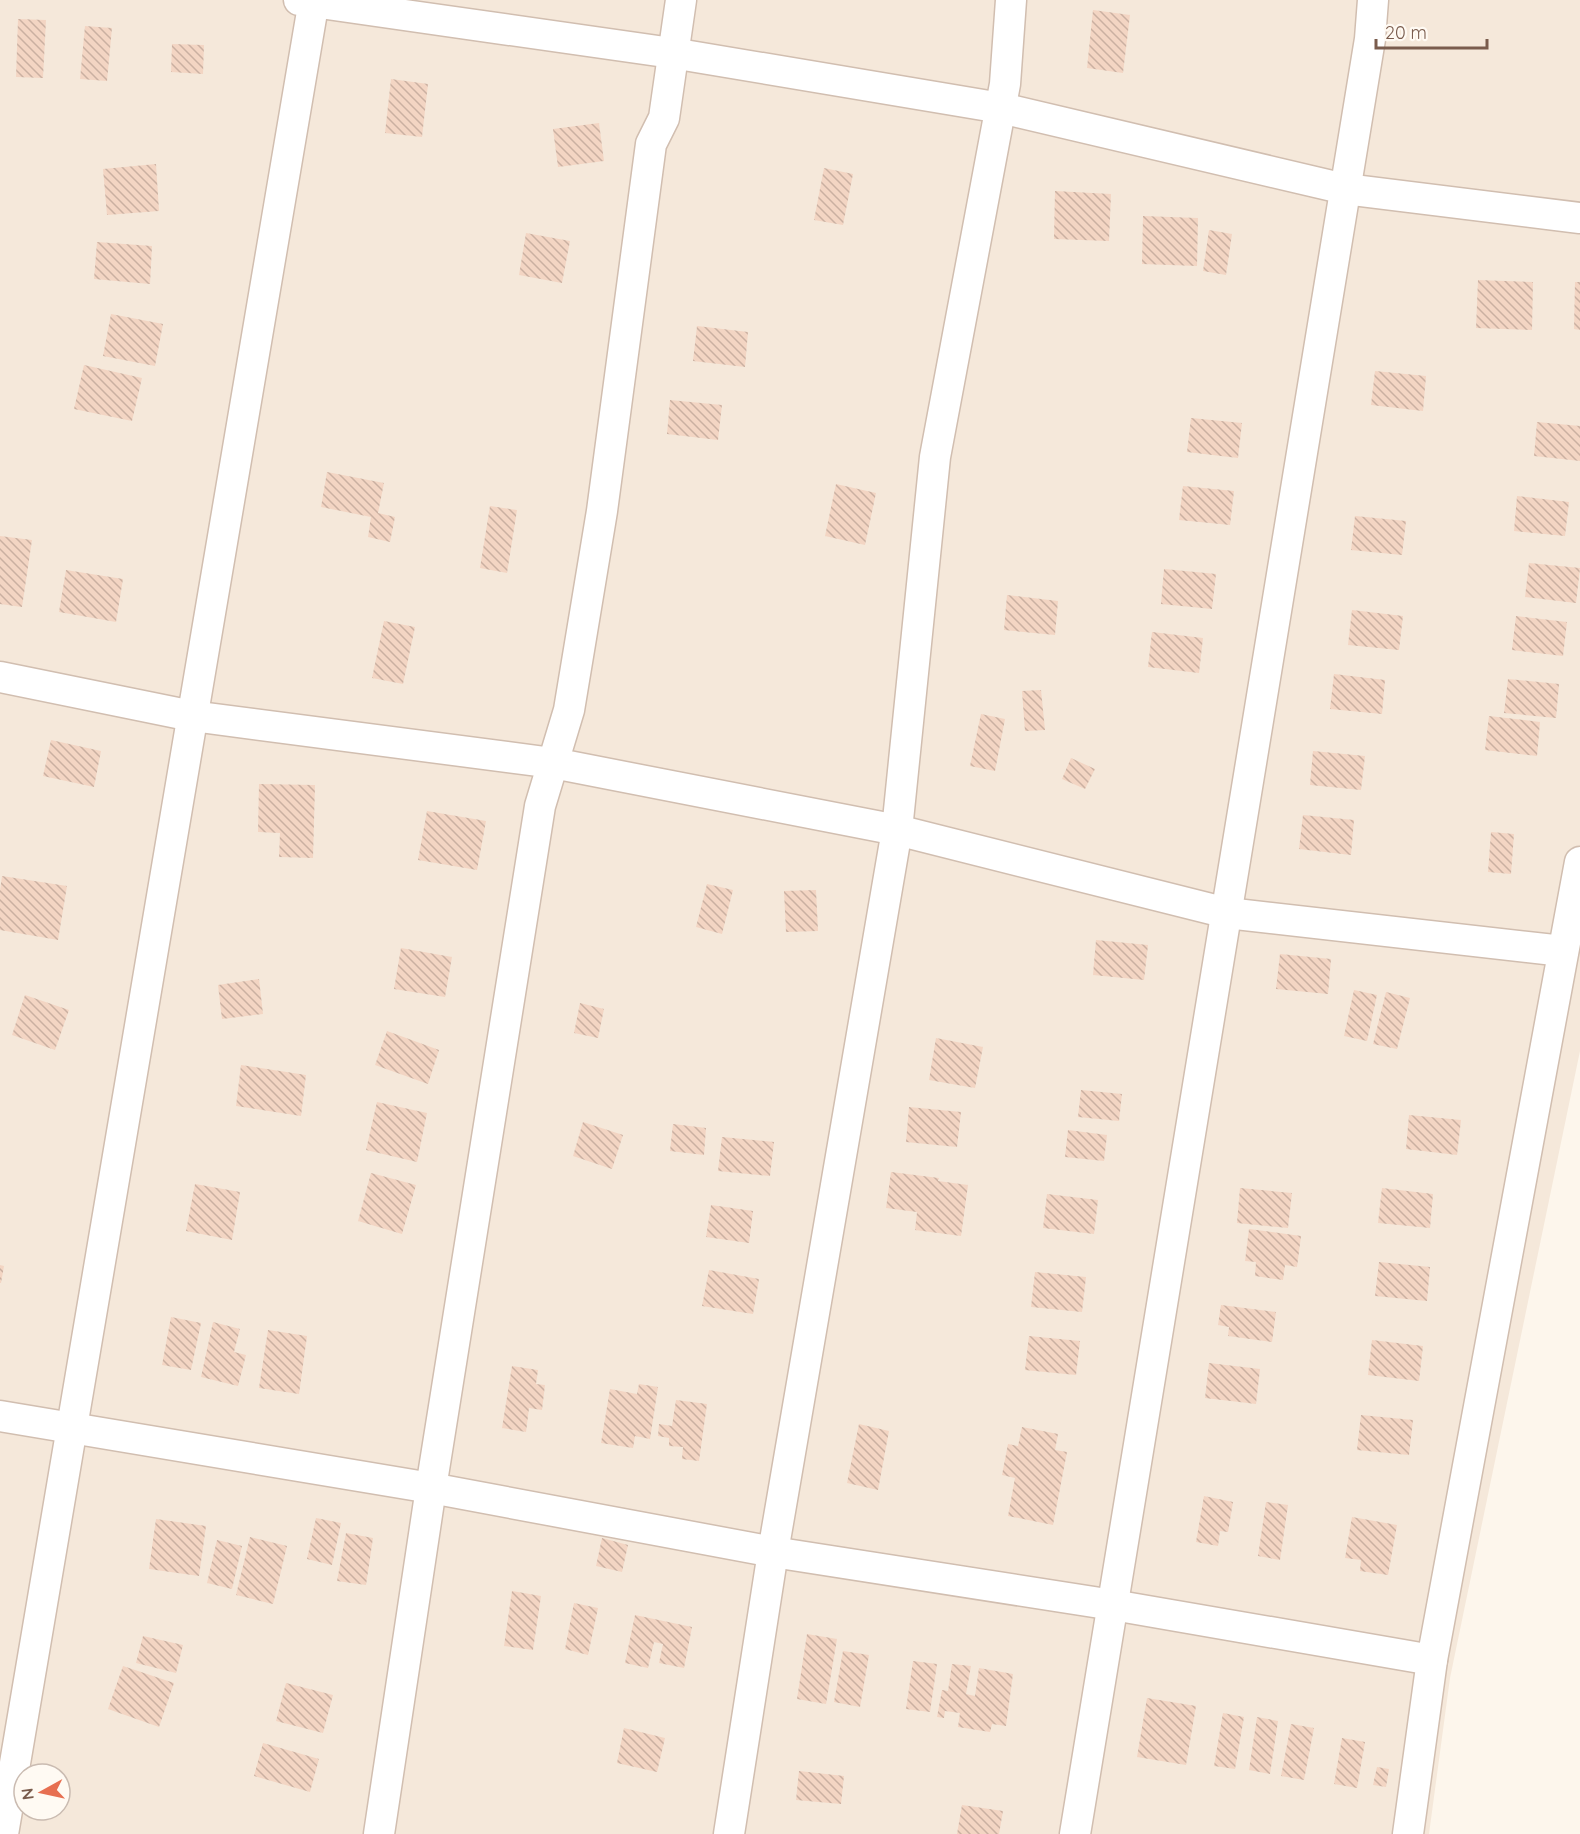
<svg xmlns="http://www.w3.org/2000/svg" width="1580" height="1834" font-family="Quicksand,sans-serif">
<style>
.residential{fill:#f5e8da;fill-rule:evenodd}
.building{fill:url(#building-back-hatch)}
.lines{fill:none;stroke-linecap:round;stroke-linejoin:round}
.minor-casing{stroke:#d1beb0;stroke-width:33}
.minor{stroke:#fff;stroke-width:30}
</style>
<defs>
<pattern id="building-back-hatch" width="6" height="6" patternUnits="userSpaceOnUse" patternTransform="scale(1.5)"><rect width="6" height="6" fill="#f3d5c3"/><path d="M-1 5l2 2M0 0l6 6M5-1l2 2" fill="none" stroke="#cab0a1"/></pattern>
</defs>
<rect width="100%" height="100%" fill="#fdf6ec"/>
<path class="residential" d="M 0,0 L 1580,0 L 1580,1051 L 1450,1678 L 1429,1834 L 0,1834 ZM 24,1774 L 60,1774 L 60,1810 L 24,1810 Z"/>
<g class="building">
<path d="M 1093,10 L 1130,15 L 1123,73 L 1087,68 Z"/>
<path d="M 18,19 L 46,20 L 43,78 L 16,77 Z"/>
<path d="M 85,26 L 112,28 L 107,81 L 80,79 Z"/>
<path d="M 172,44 L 204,45 L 203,74 L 171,72 Z"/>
<path d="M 391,79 L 428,84 L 422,137 L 385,133 Z"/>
<path d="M 599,123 L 604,161 L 558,167 L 553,129 Z"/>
<path d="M 156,164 L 159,211 L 107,215 L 103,169 Z"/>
<path d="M 824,168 L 853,174 L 843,225 L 814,220 Z"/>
<path d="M 1055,191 L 1111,194 L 1109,241 L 1054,239 Z"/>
<path d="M 1143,216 L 1198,218 L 1197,266 L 1142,264 Z"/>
<path d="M 1209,230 L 1232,234 L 1226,275 L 1203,271 Z"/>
<path d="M 526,233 L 570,241 L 562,283 L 519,275 Z"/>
<path d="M 97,242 L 152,246 L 150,284 L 94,279 Z"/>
<path d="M 1478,280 L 1533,282 L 1532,330 L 1476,328 Z"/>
<path d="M 1575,282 L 1580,282 L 1580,330 L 1574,329 Z"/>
<path d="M 111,314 L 163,324 L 155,366 L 103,356 Z"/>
<path d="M 697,326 L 748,332 L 745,367 L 693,361 Z"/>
<path d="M 84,365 L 142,378 L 132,421 L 74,409 Z"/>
<path d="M 1375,371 L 1426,376 L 1423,411 L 1371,405 Z"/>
<path d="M 670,400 L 722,405 L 718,440 L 667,434 Z"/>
<path d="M 1191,418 L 1242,423 L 1238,458 L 1187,452 Z"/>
<path d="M 1537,422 L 1580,426 L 1580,461 L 1534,456 Z"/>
<path d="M 327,472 L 384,483 L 378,513 L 395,517 L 390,542 L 368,537 L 371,517 L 321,507 Z"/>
<path d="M 836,484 L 876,493 L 865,545 L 825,536 Z"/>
<path d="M 1183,486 L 1234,491 L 1230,525 L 1179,520 Z"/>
<path d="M 1517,496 L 1569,502 L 1565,536 L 1514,531 Z"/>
<path d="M 490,506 L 517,510 L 507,573 L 480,568 Z"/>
<path d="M 1355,516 L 1406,521 L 1402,555 L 1351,550 Z"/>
<path d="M 0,536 L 32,540 L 22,607 L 0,604 Z"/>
<path d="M 1529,563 L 1580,568 L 1576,603 L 1525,597 Z"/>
<path d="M 1164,569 L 1216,574 L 1212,609 L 1161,604 Z"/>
<path d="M 66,570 L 123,579 L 116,622 L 59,612 Z"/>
<path d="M 1007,595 L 1058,601 L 1055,635 L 1004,630 Z"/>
<path d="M 1352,610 L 1403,616 L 1399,650 L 1348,645 Z"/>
<path d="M 1516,616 L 1567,622 L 1563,656 L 1512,650 Z"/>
<path d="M 384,621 L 415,627 L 403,684 L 372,678 Z"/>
<path d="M 1152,632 L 1203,638 L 1199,673 L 1148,667 Z"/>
<path d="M 1334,674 L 1385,680 L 1382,714 L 1330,709 Z"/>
<path d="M 1508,679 L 1559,684 L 1556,718 L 1504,713 Z"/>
<path d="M 1041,690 L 1045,730 L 1025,731 L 1022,691 Z"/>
<path d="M 981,714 L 1005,719 L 995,771 L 970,766 Z"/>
<path d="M 1489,716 L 1540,722 L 1537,756 L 1485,750 Z"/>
<path d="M 51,740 L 101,751 L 94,787 L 43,776 Z"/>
<path d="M 1313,751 L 1365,756 L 1361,790 L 1310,785 Z"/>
<path d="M 1071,758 L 1095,769 L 1085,789 L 1062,779 Z"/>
<path d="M 259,784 L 315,785 L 313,858 L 279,857 L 280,833 L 258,832 Z"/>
<path d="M 427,811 L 486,821 L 477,870 L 418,860 Z"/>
<path d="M 1303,815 L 1354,820 L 1351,855 L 1299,849 Z"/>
<path d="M 1491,832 L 1514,834 L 1511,874 L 1488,872 Z"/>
<path d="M 2,876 L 67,886 L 58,940 L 0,930 L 0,891 Z"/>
<path d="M 707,884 L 733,890 L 722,934 L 696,927 Z"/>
<path d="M 816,890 L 818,931 L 786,932 L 784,891 Z"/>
<path d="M 1096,940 L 1148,945 L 1144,980 L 1093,975 Z"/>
<path d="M 401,948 L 452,957 L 445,997 L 394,989 Z"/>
<path d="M 1280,954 L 1331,959 L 1328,994 L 1276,989 Z"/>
<path d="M 259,979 L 263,1014 L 222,1019 L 218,985 Z"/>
<path d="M 1354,990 L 1377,995 L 1367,1041 L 1344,1036 Z"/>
<path d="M 1386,992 L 1410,998 L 1397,1049 L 1373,1044 Z"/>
<path d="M 25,995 L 69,1010 L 55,1050 L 12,1035 Z"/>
<path d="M 580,1003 L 604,1009 L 598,1038 L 574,1033 Z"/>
<path d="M 387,1031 L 439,1050 L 428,1084 L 375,1065 Z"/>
<path d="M 936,1038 L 983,1047 L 975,1088 L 929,1080 Z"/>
<path d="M 241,1065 L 306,1075 L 301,1116 L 236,1106 Z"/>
<path d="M 1081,1090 L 1122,1094 L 1119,1121 L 1078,1117 Z"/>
<path d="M 377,1102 L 427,1113 L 417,1162 L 366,1150 Z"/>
<path d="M 909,1107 L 961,1112 L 957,1147 L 906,1142 Z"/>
<path d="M 1409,1115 L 1461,1120 L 1457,1155 L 1406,1149 Z"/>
<path d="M 583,1122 L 623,1135 L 612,1169 L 573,1156 Z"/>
<path d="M 673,1124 L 706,1128 L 704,1155 L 670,1151 Z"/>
<path d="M 1068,1130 L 1107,1135 L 1104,1161 L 1065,1157 Z"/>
<path d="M 722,1137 L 774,1142 L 770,1176 L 718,1171 Z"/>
<path d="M 891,1172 L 939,1178 L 938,1181 L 968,1185 L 961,1236 L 915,1230 L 917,1212 L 886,1208 Z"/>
<path d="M 371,1173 L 416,1185 L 402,1234 L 358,1221 Z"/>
<path d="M 195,1184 L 240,1192 L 232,1240 L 186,1231 Z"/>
<path d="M 1240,1188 L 1292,1193 L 1288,1228 L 1237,1223 Z"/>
<path d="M 1382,1188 L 1433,1194 L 1430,1228 L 1378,1223 Z"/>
<path d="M 1047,1194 L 1098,1200 L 1094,1234 L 1043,1228 Z"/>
<path d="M 711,1205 L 753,1211 L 749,1243 L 706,1237 Z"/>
<path d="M 1249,1229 L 1301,1236 L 1297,1267 L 1285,1265 L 1283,1280 L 1255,1276 L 1256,1262 L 1245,1261 Z"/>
<path d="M 1379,1262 L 1430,1267 L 1427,1301 L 1375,1296 Z"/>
<path d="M 0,1265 L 4,1266 L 1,1283 L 0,1283 Z"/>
<path d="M 709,1270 L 759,1279 L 753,1314 L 702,1306 Z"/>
<path d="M 1035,1272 L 1086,1277 L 1082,1312 L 1031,1307 Z"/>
<path d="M 1221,1305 L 1276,1312 L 1272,1342 L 1228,1336 L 1229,1327 L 1218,1325 Z"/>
<path d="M 171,1317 L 201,1323 L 191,1370 L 162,1365 Z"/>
<path d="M 213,1322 L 240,1329 L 234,1352 L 246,1355 L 238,1386 L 201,1377 Z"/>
<path d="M 268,1330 L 307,1336 L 299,1394 L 259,1388 Z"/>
<path d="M 1029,1336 L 1080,1341 L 1076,1375 L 1025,1370 Z"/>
<path d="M 1372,1340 L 1423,1346 L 1419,1381 L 1368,1375 Z"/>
<path d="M 1209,1363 L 1260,1369 L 1256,1404 L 1205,1398 Z"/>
<path d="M 512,1366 L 538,1370 L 536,1384 L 545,1385 L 542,1410 L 529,1408 L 526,1432 L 502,1428 Z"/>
<path d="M 639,1384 L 658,1387 L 650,1439 L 635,1436 L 633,1448 L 601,1443 L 610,1389 L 637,1394 Z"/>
<path d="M 676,1400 L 707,1404 L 699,1461 L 682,1459 L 683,1447 L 669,1446 L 669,1438 L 658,1436 L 659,1424 L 672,1426 Z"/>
<path d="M 1361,1415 L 1413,1420 L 1409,1455 L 1357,1450 Z"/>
<path d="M 859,1424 L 889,1431 L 878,1490 L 847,1483 Z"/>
<path d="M 1022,1427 L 1058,1434 L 1055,1450 L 1067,1452 L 1053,1525 L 1008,1516 L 1015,1478 L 1002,1475 L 1008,1444 L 1018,1446 Z"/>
<path d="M 1204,1496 L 1233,1502 L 1228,1532 L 1220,1531 L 1218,1546 L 1196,1542 Z"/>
<path d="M 1266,1502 L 1288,1505 L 1280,1560 L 1258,1556 Z"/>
<path d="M 1352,1517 L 1397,1525 L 1388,1575 L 1360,1571 L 1361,1560 L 1345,1558 Z"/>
<path d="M 316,1518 L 341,1523 L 332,1565 L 307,1559 Z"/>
<path d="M 156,1519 L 206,1526 L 199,1576 L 149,1569 Z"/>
<path d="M 346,1533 L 373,1538 L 366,1585 L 337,1581 Z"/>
<path d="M 250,1537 L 287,1546 L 273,1604 L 236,1595 Z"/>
<path d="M 602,1538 L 628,1545 L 622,1572 L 596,1566 Z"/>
<path d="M 217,1540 L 242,1546 L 232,1589 L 207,1583 Z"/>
<path d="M 512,1591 L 541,1596 L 533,1650 L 504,1646 Z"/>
<path d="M 574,1603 L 598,1608 L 588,1655 L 565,1649 Z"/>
<path d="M 635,1615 L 692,1627 L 684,1668 L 659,1663 L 663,1644 L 654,1642 L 648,1668 L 625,1663 Z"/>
<path d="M 807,1634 L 837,1639 L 826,1704 L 797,1699 Z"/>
<path d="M 143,1636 L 183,1645 L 176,1673 L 136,1663 Z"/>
<path d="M 843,1651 L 869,1655 L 860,1707 L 834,1702 Z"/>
<path d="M 913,1661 L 937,1664 L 930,1712 L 906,1709 Z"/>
<path d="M 952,1664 L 971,1666 L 966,1694 L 975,1696 L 979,1668 L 1013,1674 L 1006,1726 L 992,1724 L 990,1732 L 958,1727 L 960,1713 L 945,1711 L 944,1718 L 937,1717 L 942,1690 L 948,1691 Z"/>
<path d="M 123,1666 L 174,1683 L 159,1727 L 108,1709 Z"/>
<path d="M 286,1683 L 333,1695 L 323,1733 L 276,1721 Z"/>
<path d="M 1147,1698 L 1196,1706 L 1186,1765 L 1137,1757 Z"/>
<path d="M 1223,1713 L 1244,1717 L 1235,1769 L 1214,1766 Z"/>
<path d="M 1257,1717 L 1278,1721 L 1270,1774 L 1249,1770 Z"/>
<path d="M 1291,1724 L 1314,1728 L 1304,1780 L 1281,1776 Z"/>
<path d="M 624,1728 L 665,1738 L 657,1772 L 617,1763 Z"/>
<path d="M 1342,1738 L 1365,1742 L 1357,1788 L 1334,1784 Z"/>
<path d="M 263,1743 L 319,1759 L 310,1792 L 254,1776 Z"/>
<path d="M 1377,1767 L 1389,1769 L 1386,1787 L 1373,1785 Z"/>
<path d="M 799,1771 L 844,1776 L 841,1804 L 796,1800 Z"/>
<path d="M 962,1805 L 1003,1811 L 999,1834 L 957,1834 Z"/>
</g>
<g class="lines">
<defs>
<g id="minor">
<path d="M 299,0 L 672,53 L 1001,108 L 1345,189 L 1580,218"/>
<path d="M 0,677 L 192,716 L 553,763 L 897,830 L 1227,913 L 1563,951"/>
<path d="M 0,1416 L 431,1488 L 773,1552 L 1113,1605 L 1432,1660"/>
<path d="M 3,1834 L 314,0"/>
<path d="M 379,1834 L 431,1488 L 540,806 L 569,710 L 602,511 L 651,144 L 664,118 L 681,0"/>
<path d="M 729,1834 L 773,1552 L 897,830 L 935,457 L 1005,84 L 1011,0"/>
<path d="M 1075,1834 L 1370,39 L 1373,0"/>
<path d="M 1408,1834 L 1432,1660 L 1580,862"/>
</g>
</defs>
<use href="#minor" class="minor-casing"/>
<use href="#minor" class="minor"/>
</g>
<g transform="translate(42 1792) rotate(262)"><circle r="28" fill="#fffaf3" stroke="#cabbb1" stroke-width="1.5"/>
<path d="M0-4.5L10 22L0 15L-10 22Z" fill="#e76f51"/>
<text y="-9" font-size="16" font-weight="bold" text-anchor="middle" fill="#7a5c4d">N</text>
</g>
<path d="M1376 39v9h111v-9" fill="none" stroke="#7a5c4d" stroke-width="3"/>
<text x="1385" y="39" font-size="18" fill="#7a5c4d" stroke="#fffaf3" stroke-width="4.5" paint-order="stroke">20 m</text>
</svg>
